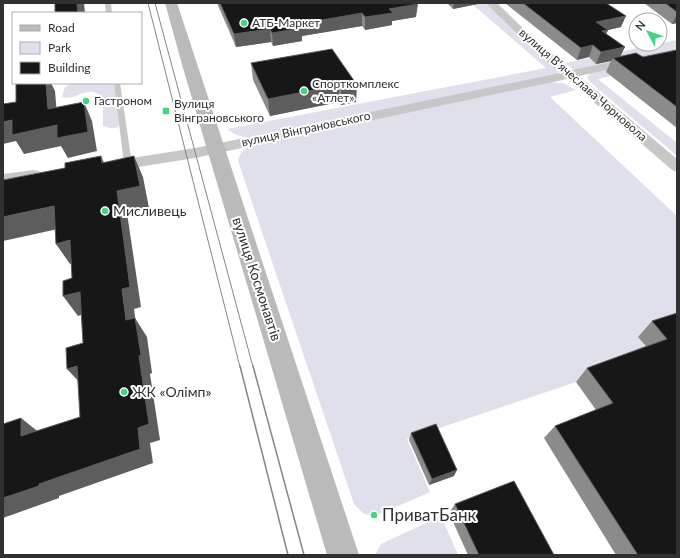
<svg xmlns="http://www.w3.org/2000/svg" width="680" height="558" font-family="Lato,sans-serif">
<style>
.green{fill:#dfe0eb}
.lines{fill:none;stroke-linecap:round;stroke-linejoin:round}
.lane{fill:#c7c7c7;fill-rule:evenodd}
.street{fill:#c7c7c7;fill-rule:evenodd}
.secondary{fill:#bababa;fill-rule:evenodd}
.tram-far1{stroke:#858585;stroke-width:1}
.tram{stroke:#858585;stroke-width:1.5}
.wall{fill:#8b8b8b}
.shaded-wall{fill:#5d5d5d}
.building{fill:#171717;stroke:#5d5d5d}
.poi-dot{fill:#45d484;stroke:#fff;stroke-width:1.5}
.labels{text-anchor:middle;stroke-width:4;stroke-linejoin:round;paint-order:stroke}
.far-poi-label{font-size:12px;fill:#303030;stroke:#fff;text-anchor:start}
.far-street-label{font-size:12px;fill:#303030;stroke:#fff}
.poi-label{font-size:14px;fill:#303030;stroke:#fff;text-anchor:start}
.street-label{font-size:14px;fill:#303030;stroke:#fff}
.near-poi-label{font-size:17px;fill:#303030;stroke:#fff;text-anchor:start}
</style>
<rect width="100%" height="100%" fill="#fff"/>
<g class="green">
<path d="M 471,3 L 486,3 L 495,11 L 517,35 L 557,69 L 558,74 L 249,138 L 236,135 L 227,129 L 546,68 Z"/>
<path d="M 677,40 L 677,49 L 579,70 L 573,69 L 565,63 Z"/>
<path d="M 677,55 L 677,61 L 598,79 L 677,143 L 677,156 L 589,81 L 587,77 L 592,72 Z"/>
<path d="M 551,82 L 563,83 L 576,90 L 550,97 L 677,216 L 677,323 L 652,354 L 576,382 L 407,439 L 430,492 L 375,516 L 364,514 L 354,504 L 238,161 C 240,153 243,150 249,146 Z"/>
<path d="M 72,83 L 113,83 L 115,88 L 120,124 L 117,128 L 110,128 L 103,126 L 103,98 C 88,82 76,102 62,97 L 65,87 Z"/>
<path d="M 441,516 L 458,555 L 375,555 L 381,544 Z"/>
</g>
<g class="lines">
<g class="lane">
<path d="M 105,3 L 111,3 L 112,13 L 106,13 Z"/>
<path d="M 114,83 L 120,83 L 132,164 L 128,166 L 124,164 Z"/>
</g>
<g class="street">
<path d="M 486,3 L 497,3 L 528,33 L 572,70 L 677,49 L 677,55 L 579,76 L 677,159 L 677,172 L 672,170 L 567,79 L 195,158 L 113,171 L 108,169 L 106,166 L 108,163 L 113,161 L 195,148 L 560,73 L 520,37 Z"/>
<path d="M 34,170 L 39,171 L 42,175 L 39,179 L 3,184 L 3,174 Z"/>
</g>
<path class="secondary" d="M 165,3 L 177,3 L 359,555 L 327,555 L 183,68 Z"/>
<g class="tram-far1">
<path d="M 148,3 L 240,367"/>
<path d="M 155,3 L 253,367"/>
</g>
<g class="tram">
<path d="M 240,366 L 288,555"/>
<path d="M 253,366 L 304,555"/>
</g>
</g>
<g class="wall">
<path d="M 217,3 L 416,3 L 416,17 L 392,21 L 392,25 L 365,30 L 362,26 L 302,36 L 302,41 L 273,46 L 271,42 L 236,47 Z"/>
<path d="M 447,3 L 483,3 L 453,9 Z"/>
<path d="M 505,3 L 611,3 L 607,4 L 621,27 L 608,30 L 606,34 L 621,56 L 643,57 L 677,50 L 677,128 L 606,72 L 611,61 L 596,64 L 589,57 L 577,60 Z"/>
<path d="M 644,3 L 677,3 L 677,23 L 672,24 Z"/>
<path d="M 332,49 L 356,102 L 341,105 L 339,102 L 270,116 L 253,80 L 251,63 Z"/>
<path d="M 677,313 L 677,555 L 616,555 L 544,438 L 555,426 L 596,410 L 576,382 L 587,368 L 646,346 L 638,337 L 652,321 Z"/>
<path d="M 411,433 L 454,476 L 429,485 L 409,440 Z"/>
<path d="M 455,504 L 554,555 L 468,555 L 449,513 Z"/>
</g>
<g class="shaded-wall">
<path d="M 77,3 L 84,3 L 85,13 L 78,13 Z"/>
<path d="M 454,3 L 483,3 L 453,9 Z"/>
<path d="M 418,4 L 416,17 L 392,21 L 392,25 L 365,30 L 365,17 L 389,9 Z"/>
<path d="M 362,13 L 362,26 L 302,36 L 302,41 L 273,46 L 272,33 L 299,24 Z"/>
<path d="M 677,14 L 677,23 L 672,24 Z"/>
<path d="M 626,16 L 621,27 L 608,30 L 603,41 L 596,22 Z"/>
<path d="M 270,29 L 271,42 L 236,47 L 234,34 Z"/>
<path d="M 593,45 L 589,57 L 577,60 L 581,48 Z"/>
<path d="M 625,47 L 619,59 L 613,58 L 611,61 L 596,64 L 601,52 Z"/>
<path d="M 46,83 L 51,83 L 55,91 L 58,127 L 84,102 L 92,121 L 97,151 L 68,158 L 61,146 L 24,154 L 16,141 L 3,144 L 3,122 L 12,120 L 48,109 Z"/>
<path d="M 339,85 L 339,102 L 270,116 L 268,99 Z"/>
<path d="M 357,85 L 356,102 L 341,105 L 341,88 Z"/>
<path d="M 101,156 L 111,178 L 102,163 Z"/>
<path d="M 134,156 L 143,177 L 149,208 L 127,213 L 141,307 L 134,309 L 138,339 L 126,320 L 122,289 L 117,191 Z"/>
<path d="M 54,206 L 67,227 L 3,241 L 3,217 Z"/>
<path d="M 70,240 L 83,261 L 70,264 L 56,244 Z"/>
<path d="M 80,292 L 94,311 L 78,316 L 63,296 Z"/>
<path d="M 135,318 L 147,337 L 152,373 L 150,374 L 160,440 L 150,443 L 153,463 L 59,496 L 59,498 L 3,518 L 3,498 L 39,484 L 138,428 L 139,356 Z"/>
<path d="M 77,366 L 83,386 L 67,369 Z"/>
<path d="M 21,418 L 41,434 L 21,436 Z"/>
<path d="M 457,470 L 454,476 L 429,485 L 432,479 Z"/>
</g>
<g class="building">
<path d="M 55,3 L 77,3 L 78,13 L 55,13 Z"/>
<path d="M 220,3 L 416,3 L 418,4 L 389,9 L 393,13 L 365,17 L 362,13 L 299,24 L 301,28 L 272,33 L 270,29 L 234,34 Z"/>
<path d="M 523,3 L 606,3 L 626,16 L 596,22 L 608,30 L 602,31 L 625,47 L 601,52 L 593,45 L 581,48 Z"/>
<path d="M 665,3 L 677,3 L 677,12 Z"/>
<path d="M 332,49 L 357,85 L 341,88 L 339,85 L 268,99 L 251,63 Z"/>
<path d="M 677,50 L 677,107 L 613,58 L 636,53 L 643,57 Z"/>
<path d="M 16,83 L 46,83 L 48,109 L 84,102 L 88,132 L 57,138 L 57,125 L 12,135 L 12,120 L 3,122 L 3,104 L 16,102 Z"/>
<path d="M 101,156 L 102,163 L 134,156 L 140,186 L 117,191 L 130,287 L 122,289 L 126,320 L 135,318 L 141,355 L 139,356 L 149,424 L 138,428 L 140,449 L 39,484 L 39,486 L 3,498 L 3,424 L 21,418 L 21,436 L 80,417 L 77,366 L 67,369 L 66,348 L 83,343 L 80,292 L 63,296 L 63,281 L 72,278 L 70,240 L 56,244 L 54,206 L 3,217 L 3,180 L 65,168 L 65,163 Z"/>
<path d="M 677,313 L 677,555 L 638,555 L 555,426 L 613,403 L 587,368 L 667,339 L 652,321 Z"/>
<path d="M 436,424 L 457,470 L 432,479 L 411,433 Z"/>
<path d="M 514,481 L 554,555 L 479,555 L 455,504 Z"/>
</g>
<g class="poi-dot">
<circle cx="244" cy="23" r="4"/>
<circle cx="304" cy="91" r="4"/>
<circle cx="86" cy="101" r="4"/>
<rect x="162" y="107" width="8" height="8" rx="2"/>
<circle cx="105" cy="211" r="4"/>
<circle cx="124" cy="392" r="4"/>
<circle cx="374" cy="515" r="4"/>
</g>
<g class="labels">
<g class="far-poi-label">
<text x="252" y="27">АТБ-Маркет</text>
<text x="312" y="88">Спорткомплекс<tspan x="312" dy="14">«Атлет»</tspan></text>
<text x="94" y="105">Гастроном</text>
<text x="174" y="108">Вулиця<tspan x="174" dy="14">Вінграновського</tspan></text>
</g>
<g class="far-street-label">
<text transform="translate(583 85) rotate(41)" y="4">вулиця Вʼячеслава Чорновола</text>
<text transform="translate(306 129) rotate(-12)" y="4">вулиця Вінграновського</text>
</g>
<g class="poi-label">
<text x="113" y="216">Мисливець</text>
<text x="132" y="397">ЖК «Олімп»</text>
</g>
<g class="street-label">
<text transform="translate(257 279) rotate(72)" y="5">вулиця Космонавтів</text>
</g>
<g class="near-poi-label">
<text x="382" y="521">ПриватБанк</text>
</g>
</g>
<rect width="680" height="558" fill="none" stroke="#303030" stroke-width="8"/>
<rect x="12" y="12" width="130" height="72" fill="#ffffff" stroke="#acacac"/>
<rect x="20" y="25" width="20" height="6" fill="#bababa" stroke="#acacac"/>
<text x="48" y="32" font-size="12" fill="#303030">Road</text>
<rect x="20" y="42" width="20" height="12" fill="#dfe0eb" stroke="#acacac"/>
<text x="48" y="52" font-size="12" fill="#303030">Park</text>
<rect x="20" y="62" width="20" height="12" fill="#171717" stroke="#acacac"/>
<text x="48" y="72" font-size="12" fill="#303030">Building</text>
<g transform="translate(648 32) rotate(310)"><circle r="19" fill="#ffffff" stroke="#acacac"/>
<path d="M0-3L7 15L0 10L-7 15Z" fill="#45d484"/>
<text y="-6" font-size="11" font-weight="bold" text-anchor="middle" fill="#303030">N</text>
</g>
</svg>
